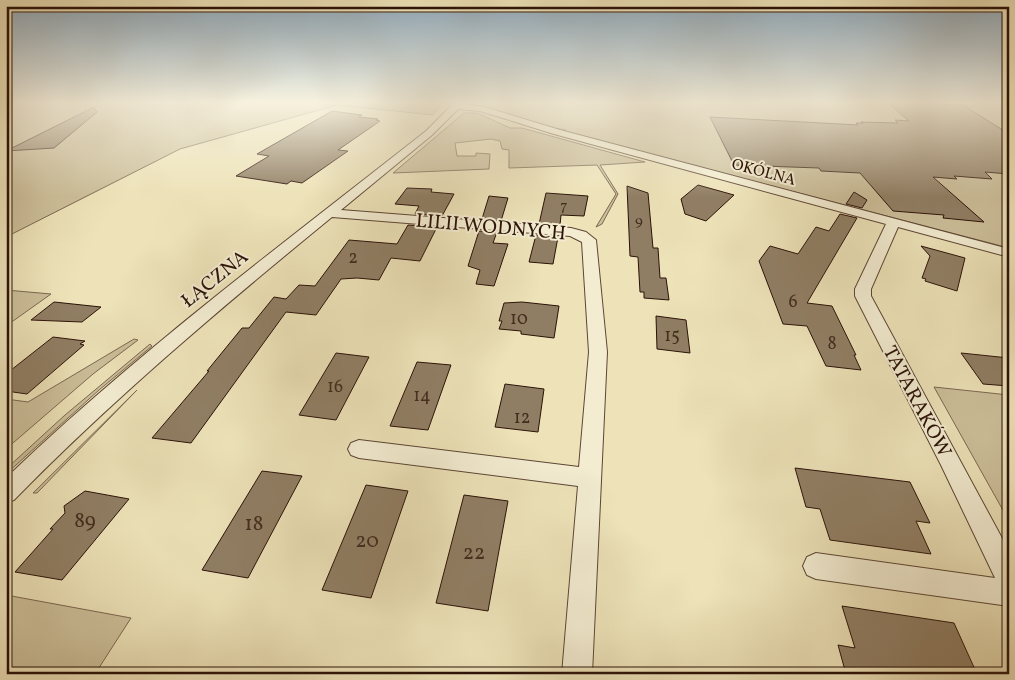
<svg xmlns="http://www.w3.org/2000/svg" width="1015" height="680" font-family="Vollkorn,serif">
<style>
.green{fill:#ccbf9a;stroke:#7c6851}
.building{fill:#907e64;stroke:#2b1208}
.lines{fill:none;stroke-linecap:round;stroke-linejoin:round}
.street-casing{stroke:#5c4634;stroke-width:2}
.street{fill:#f3ecd1;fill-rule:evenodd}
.labels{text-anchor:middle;stroke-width:4;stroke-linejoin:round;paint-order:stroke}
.far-number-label{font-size:15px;fill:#442d1f}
.far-street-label{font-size:16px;fill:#2b1208;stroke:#f3ecd1}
.number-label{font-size:18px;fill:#442d1f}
.street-label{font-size:20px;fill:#2b1208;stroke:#f3ecd1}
.near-number-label{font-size:21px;fill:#442d1f}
</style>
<rect width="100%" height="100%" fill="#ede2b8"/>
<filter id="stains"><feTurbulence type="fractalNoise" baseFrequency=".004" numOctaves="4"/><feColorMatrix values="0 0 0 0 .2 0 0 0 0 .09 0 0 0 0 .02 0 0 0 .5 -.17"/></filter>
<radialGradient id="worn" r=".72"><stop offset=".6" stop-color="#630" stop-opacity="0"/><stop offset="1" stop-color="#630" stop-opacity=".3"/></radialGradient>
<g class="green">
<path d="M 6,102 L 443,102 L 433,115 L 337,105 L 180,149 L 6,237 Z"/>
<path d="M 479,102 L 901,102 L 975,106 L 971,102 L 1009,102 L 1009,248 L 565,132 L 566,130 L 545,127 L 486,108 L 487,107 Z"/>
<path d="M 464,113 L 477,113 L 510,128 L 522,128 L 645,162 L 600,165 L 618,194 L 602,224 L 596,227 L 616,194 L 597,165 L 509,168 L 509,150 L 502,149 L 500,141 L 491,139 L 455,143 L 457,156 L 476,156 L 476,153 L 490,154 L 489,169 L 393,173 Z"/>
<path d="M 6,290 L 51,294 L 6,326 Z"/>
<path d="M 134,339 L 138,340 L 93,374 L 6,449 L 6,399 L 28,402 Z"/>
<path d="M 150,344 L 152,346 L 99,390 L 6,474 L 6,469 L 65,415 Z"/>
<path d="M 934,387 L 1009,395 L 1009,521 Z"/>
<path d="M 137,390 L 37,493 L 33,493 Z"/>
<path d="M 6,595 L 131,618 L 95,674 L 6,674 Z"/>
</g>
<g class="building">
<path d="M 887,102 L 933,102 L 936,104 L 963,105 L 1009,134 L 1009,174 L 985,172 L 992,179 L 954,176 L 957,179 L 933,177 L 984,222 L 943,218 L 944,215 L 893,211 L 860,173 L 821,171 L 819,168 L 734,165 L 710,117 L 858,125 L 856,123 L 863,123 L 861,122 L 898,123 L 895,120 L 909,121 Z"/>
<path d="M 94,107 L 97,112 L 54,148 L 6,151 Z"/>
<path d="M 332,111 L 362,115 L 359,117 L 378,119 L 376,120 L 380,121 L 338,150 L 348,151 L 302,183 L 291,181 L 287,184 L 236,176 L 269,156 L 257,154 Z"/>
<path d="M 698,185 L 734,195 L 706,221 L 685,214 L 681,199 Z"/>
<path d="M 627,186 L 648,193 L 653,248 L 658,248 L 660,278 L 666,278 L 669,300 L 644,298 L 644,292 L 640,292 L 638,257 L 630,256 Z"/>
<path d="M 407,188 L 432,189 L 431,192 L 454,194 L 442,216 L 415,214 L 419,206 L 395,204 Z"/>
<path d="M 854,192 L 867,200 L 862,208 L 846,204 Z"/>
<path d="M 546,193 L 588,196 L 584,216 L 561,215 L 560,225 L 539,224 Z"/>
<path d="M 489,196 L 508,198 L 501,221 L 482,219 Z"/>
<path d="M 840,214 L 857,218 L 807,303 L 832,306 L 856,355 L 854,355 L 861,370 L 826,366 L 807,326 L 783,324 L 759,261 L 770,246 L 798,254 L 816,227 L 829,231 Z"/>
<path d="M 408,225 L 437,227 L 420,261 L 391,258 L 379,280 L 357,278 L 341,279 L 316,315 L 286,312 L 191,443 L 152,438 L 209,371 L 207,371 L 242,328 L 249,328 L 274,297 L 286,299 L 299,285 L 315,286 L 349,240 L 397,244 Z"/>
<path d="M 479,231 L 497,232 L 493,243 L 508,244 L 494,286 L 476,284 L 480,270 L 468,266 Z"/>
<path d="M 536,235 L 558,237 L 553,264 L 529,262 Z"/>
<path d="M 921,246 L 965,258 L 957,291 L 925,281 L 926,279 L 922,278 L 930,256 Z"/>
<path d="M 54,302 L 101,307 L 82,322 L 31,320 Z"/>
<path d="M 522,302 L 559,306 L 554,338 L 521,334 L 521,331 L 499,329 L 502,321 L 499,321 L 504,303 Z"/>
<path d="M 656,316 L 686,320 L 690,353 L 657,349 Z"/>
<path d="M 53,337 L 85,341 L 80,344 L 84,345 L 27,394 L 6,391 L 6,374 Z"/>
<path d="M 336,353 L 369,357 L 336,420 L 299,415 Z"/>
<path d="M 961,353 L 1009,358 L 1009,386 L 983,384 Z"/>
<path d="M 417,362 L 451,365 L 428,430 L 390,426 Z"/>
<path d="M 505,384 L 544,389 L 538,432 L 495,427 Z"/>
<path d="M 795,468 L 910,482 L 930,523 L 916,521 L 931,554 L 830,540 L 820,509 L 806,507 Z"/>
<path d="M 262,471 L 302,476 L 248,578 L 202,570 Z"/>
<path d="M 366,485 L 408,491 L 371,598 L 322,590 Z"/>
<path d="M 85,491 L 129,499 L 62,580 L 15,572 L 53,529 L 50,529 L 65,513 L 64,506 Z"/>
<path d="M 464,495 L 508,501 L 488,611 L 436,603 Z"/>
<path d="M 842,606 L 954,623 L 977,674 L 846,674 L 838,645 L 855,648 Z"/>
</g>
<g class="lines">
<defs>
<path id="street" d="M 455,102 L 464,102 L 463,104 L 484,107 L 560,130 L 1009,249 L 1009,257 L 898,227 L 871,289 L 871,296 L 1009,551 L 1009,606 L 816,579 L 807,575 L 803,566 L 807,557 L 816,553 L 995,578 L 941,465 L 855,296 L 855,289 L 886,224 L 554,134 L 480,111 L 458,109 L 432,135 L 341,210 L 571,228 L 586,232 L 596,240 L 607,352 L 592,674 L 562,674 L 578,486 L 359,458 L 351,455 L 348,449 L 351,443 L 359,440 L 579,467 L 589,352 L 582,242 L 570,236 L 332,217 C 222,307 114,398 14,500 L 6,503 L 6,478 C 137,352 283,244 426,131 Z"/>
</defs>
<use href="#street" class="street-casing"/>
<use href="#street" class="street"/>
</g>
<linearGradient id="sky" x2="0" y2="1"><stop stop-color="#8faabd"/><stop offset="0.52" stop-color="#f7f2df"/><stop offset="1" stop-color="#f7f2df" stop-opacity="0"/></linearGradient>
<rect width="1015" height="197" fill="url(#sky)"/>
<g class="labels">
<g class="far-number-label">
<text x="564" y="210">7</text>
<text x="639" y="225">9</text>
</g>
<g class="far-street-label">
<text transform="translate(764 171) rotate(15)" y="6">OKÓLNA</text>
</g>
<g class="number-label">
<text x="353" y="263">2</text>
<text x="793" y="307">6</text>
<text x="519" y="324">10</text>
<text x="672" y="341">15</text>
<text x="832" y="349">8</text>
<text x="335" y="392">16</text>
<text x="422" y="401">14</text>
<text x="522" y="423">12</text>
</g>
<g class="street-label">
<text transform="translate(491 226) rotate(5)" y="7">LILII WODNYCH</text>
<text transform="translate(214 278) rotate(-39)" y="7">ŁĄCZNA</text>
<text transform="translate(918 401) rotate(62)" y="7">TATARAKÓW</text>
</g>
<g class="near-number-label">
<text x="85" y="527">89</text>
<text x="254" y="530">18</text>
<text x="367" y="547">20</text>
<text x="474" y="559">22</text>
</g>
</g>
<rect width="1015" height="680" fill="none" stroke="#ede2b8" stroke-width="25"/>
<rect x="8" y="8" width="1000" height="665" fill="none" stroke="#2b1208" stroke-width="2.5"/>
<rect x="12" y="12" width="990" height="655" fill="none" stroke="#2b1208"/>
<rect width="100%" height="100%" filter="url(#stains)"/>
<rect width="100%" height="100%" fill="url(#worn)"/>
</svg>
